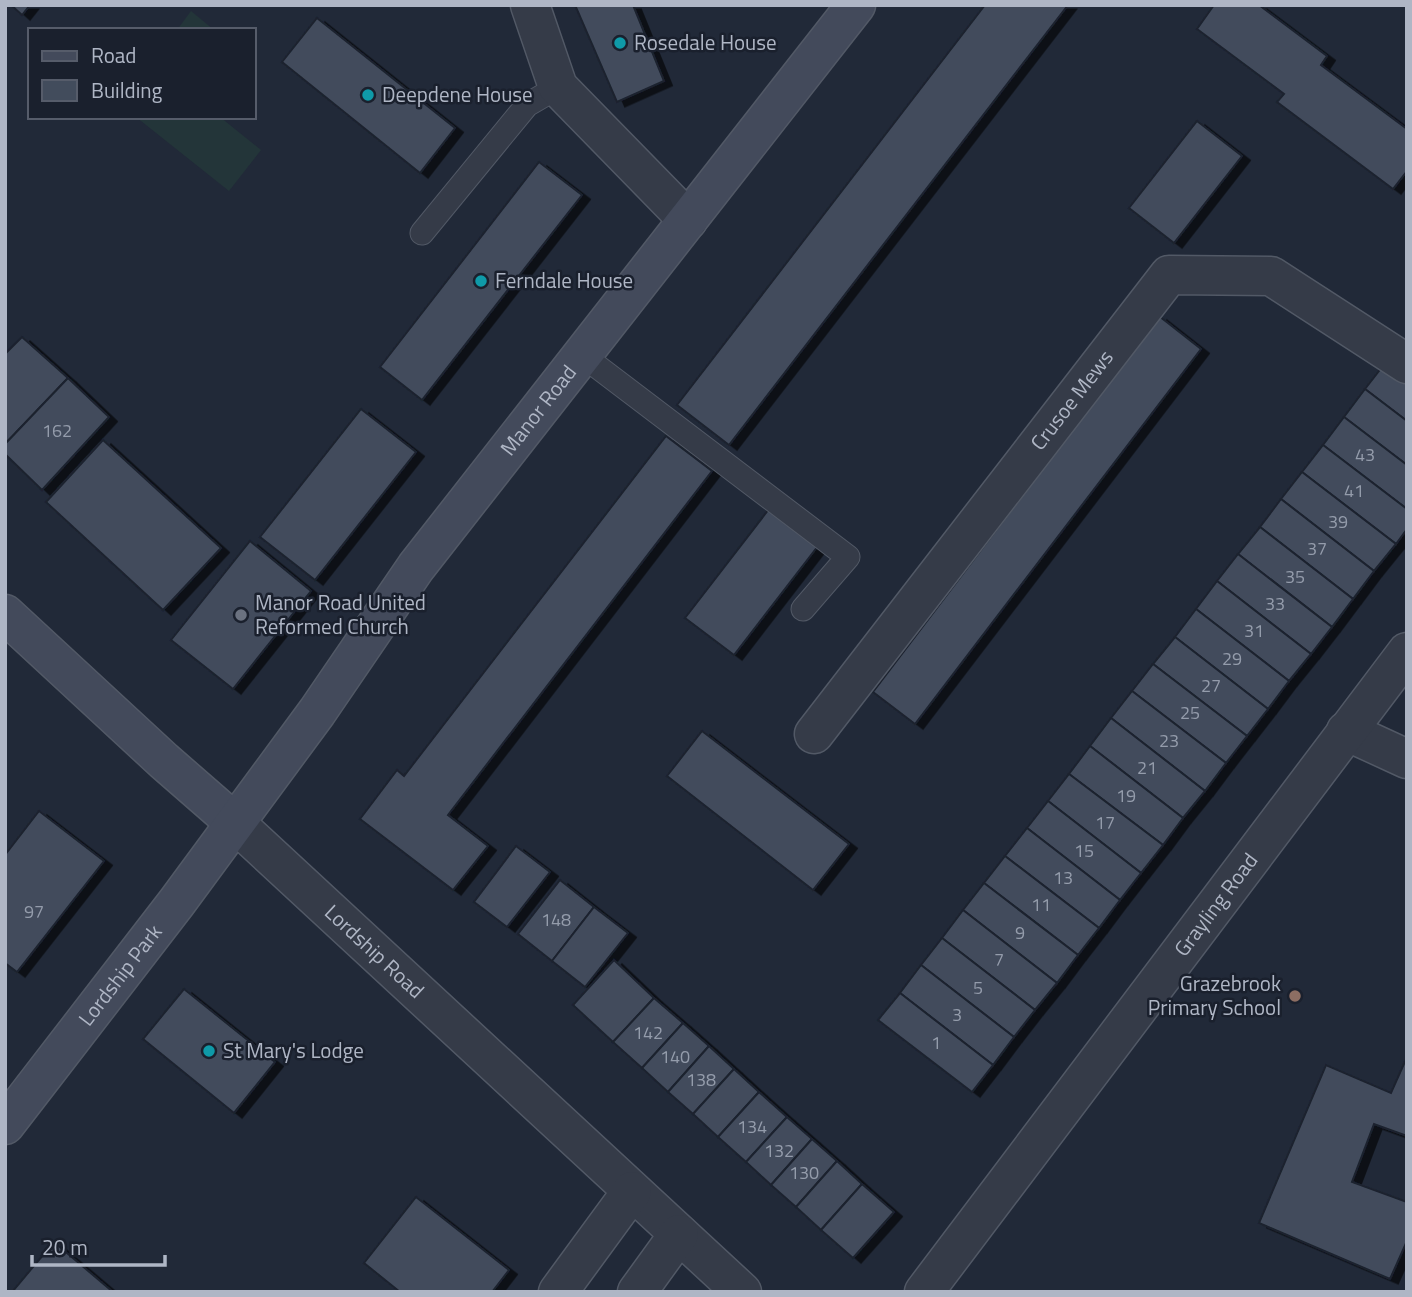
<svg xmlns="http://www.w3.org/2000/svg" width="1412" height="1297" font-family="'Titillium Web',sans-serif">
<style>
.green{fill:#233539}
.building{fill:#424c5c;stroke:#1c222f;stroke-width:2;filter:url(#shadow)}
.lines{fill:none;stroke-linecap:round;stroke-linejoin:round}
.lane-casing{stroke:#525966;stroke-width:25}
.street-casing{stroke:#525966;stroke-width:41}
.secondary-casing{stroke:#525966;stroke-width:41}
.lane{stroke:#353b48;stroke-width:23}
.street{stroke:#353b48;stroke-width:38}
.secondary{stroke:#434a5b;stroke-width:38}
.culture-dot{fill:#0f9aa8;stroke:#1a202d;stroke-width:2.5}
.worship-dot{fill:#6b7280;stroke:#1a202d;stroke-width:2.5}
.education-dot{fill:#8d6e63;stroke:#1a202d;stroke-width:2.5}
.labels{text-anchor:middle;stroke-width:5;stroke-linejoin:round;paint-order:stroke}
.number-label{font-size:18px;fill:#949cab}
.poi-label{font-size:21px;fill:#afb6c5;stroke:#1a202d;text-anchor:start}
.street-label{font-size:21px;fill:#afb6c5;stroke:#1a202d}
</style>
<defs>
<filter id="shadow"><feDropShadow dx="8" dy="4.5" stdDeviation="0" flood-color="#0009"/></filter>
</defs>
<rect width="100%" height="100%" fill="#212938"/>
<g class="green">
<path d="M 191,11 L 214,30 L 177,30 Z"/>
<path d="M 136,117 L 220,117 L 261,150 L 229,191 Z"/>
</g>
<g class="building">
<path d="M 11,5 L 30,5 L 22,15 Z"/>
<path d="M 575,5 L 633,5 L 664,81 L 617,102 Z"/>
<path d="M 985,5 L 1068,5 L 729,445 L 677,405 Z"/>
<path d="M 1214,5 L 1259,5 L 1327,56 L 1321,65 L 1407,129 L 1407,171 L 1393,189 L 1277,102 L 1284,94 L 1197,29 Z"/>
<path d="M 317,18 L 455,128 L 420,173 L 282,62 Z"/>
<path d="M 1197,121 L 1242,156 L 1174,243 L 1129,208 Z"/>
<path d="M 539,162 L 582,195 L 422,400 L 380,367 Z"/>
<path d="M 1159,316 L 1201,349 L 915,724 L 873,692 Z"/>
<path d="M 22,337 L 68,378 L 5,444 L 5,354 Z"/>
<path d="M 1386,362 L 1407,378 L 1407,421 L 1365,389 Z"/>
<path d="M 68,378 L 109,417 L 42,490 L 5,454 L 5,444 Z"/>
<path d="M 1365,389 L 1407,421 L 1407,465 L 1344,417 Z"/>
<path d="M 361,409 L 416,452 L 315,580 L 260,537 Z"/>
<path d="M 1344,417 L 1407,465 L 1407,509 L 1323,445 Z"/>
<path d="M 666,436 L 712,471 L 448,815 L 488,846 L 453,890 L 360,819 L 397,770 L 404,776 Z"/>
<path d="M 103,440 L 221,548 L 163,610 L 46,502 Z"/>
<path d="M 1323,445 L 1407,509 L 1407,529 L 1396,544 L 1302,472 Z"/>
<path d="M 1302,472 L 1396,544 L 1374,571 L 1281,499 Z"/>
<path d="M 1281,499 L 1374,571 L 1353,599 L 1260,527 Z"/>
<path d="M 769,509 L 818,546 L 734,655 L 685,618 Z"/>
<path d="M 1260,527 L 1353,599 L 1332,627 L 1238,554 Z"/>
<path d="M 250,541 L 311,591 L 233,689 L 171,640 Z"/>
<path d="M 1238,554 L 1332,627 L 1311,654 L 1217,581 Z"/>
<path d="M 1217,581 L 1311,654 L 1289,681 L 1196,609 Z"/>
<path d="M 1196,609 L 1289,681 L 1268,709 L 1175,637 Z"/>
<path d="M 1175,637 L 1268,709 L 1247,736 L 1153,664 Z"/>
<path d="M 1153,664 L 1247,736 L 1226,763 L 1132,691 Z"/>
<path d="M 1132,691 L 1226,763 L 1205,791 L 1111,718 Z"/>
<path d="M 1111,718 L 1205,791 L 1183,818 L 1090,746 Z"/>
<path d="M 702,731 L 849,844 L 813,890 L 667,776 Z"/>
<path d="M 1090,746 L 1183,818 L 1163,845 L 1069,774 Z"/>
<path d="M 1069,774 L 1163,845 L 1141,873 L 1048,801 Z"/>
<path d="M 1048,801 L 1141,873 L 1120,900 L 1027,828 Z"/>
<path d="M 39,811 L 104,861 L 17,972 L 5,963 L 5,855 Z"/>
<path d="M 1027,828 L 1120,900 L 1099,928 L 1005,856 Z"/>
<path d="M 516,846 L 550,872 L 507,927 L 474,902 Z"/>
<path d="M 1005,856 L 1099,928 L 1078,955 L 984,883 Z"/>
<path d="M 560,880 L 594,907 L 552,961 L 518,934 Z"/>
<path d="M 984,883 L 1078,955 L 1057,983 L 963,910 Z"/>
<path d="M 594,907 L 628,933 L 585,987 L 552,961 Z"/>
<path d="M 963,910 L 1057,983 L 1035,1010 L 942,938 Z"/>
<path d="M 942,938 L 1035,1010 L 1014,1037 L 921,965 Z"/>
<path d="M 614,960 L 654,998 L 613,1042 L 573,1005 Z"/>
<path d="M 921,965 L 1014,1037 L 993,1065 L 900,993 Z"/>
<path d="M 184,989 L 275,1062 L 234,1113 L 143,1039 Z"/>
<path d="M 900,993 L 993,1065 L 972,1092 L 878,1020 Z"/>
<path d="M 654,998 L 683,1023 L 642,1068 L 613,1042 Z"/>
<path d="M 683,1023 L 709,1046 L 668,1092 L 642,1068 Z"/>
<path d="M 709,1046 L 734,1069 L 693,1114 L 668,1092 Z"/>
<path d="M 1407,1057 L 1407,1136 L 1374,1124 L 1352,1182 L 1407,1202 L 1407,1241 L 1390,1279 L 1259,1223 L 1326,1065 L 1391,1093 Z"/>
<path d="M 734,1069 L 759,1092 L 718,1137 L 693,1114 Z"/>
<path d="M 759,1092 L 787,1117 L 746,1162 L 718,1137 Z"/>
<path d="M 787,1117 L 812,1139 L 771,1185 L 746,1162 Z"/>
<path d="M 812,1139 L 837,1161 L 796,1207 L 771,1185 Z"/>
<path d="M 837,1161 L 862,1184 L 821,1230 L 796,1207 Z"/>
<path d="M 862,1184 L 894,1212 L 853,1258 L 821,1230 Z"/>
<path d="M 416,1197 L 509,1270 L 492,1292 L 400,1292 L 364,1263 Z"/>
<path d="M 54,1242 L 113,1292 L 12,1292 Z"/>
</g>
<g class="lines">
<defs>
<g id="lane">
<path d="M 422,233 L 527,105 L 558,87"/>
<path d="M 582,355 L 848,557 L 803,609"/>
</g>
<g id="street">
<path d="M 530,5 L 558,87 L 688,220"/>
<path d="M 1346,731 L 1407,759"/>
<path id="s1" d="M 814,734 L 1169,275 L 1271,276 L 1407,364"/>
<path id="s2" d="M 234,822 L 742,1292"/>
<path d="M 558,1292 L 632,1191"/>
<path d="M 637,1292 L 679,1234"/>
<path id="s3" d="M 924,1292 L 1407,652"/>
</g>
<g id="secondary">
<path d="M 5,614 L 164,761 L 234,822"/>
<path id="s4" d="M 5,1125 L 177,902 L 317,712 L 416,567 L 856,5"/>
</g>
</defs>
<use href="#lane" class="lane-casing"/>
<use href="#street" class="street-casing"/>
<use href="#secondary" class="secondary-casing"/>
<use href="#lane" class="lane"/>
<use href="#street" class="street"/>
<use href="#secondary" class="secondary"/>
</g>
<g class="culture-dot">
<circle cx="620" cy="43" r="7"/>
<circle cx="368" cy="95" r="7"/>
<circle cx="481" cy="281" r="7"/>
<circle cx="209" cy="1051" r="7"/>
</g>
<circle class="worship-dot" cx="241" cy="615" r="7"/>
<circle class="education-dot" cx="1295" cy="996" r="7"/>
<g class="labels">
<g class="number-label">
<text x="57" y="437">162</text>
<text x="1365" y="461">43</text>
<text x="1354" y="497">41</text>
<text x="1338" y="528">39</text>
<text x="1317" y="555">37</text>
<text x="1295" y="583">35</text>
<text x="1275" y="610">33</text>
<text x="1254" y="637">31</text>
<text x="1232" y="665">29</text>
<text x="1211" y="692">27</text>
<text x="1190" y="719">25</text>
<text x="1169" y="747">23</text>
<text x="1147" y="774">21</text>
<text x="1126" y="802">19</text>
<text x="1105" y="829">17</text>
<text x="1084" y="857">15</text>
<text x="1063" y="884">13</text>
<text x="1041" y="911">11</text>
<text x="34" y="918">97</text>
<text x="556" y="926">148</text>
<text x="1020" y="939">9</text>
<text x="999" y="966">7</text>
<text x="978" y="994">5</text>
<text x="957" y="1021">3</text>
<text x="648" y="1039">142</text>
<text x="936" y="1049">1</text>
<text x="675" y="1063">140</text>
<text x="701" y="1086">138</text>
<text x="752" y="1133">134</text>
<text x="779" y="1157">132</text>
<text x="804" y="1179">130</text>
</g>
<g class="poi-label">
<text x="634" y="50">Rosedale House</text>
<text x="382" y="102">Deepdene House</text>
<text x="495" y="288">Ferndale House</text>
<text x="255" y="610">Manor Road United<tspan x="255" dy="24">Reformed Church</tspan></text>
<text x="1281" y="991" text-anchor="end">Grazebrook<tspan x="1281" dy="24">Primary School</tspan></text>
<text x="223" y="1058">St Mary's Lodge</text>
</g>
<g class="street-label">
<text dy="7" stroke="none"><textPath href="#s1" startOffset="422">Crusoe Mews</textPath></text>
<text dy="7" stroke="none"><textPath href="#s4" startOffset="892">Manor Road</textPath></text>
<text dy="7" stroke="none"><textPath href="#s3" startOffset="485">Grayling Road</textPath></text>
<text dy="7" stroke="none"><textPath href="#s2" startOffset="191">Lordship Road</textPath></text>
<text dy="7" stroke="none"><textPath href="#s4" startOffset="189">Lordship Park</textPath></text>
</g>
</g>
<rect width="1412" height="1297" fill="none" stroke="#afb6c5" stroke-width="14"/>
<rect x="28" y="28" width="228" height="91" fill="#1a202d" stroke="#565c6a" stroke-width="2"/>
<rect x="42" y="51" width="35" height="10" fill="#434a5b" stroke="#565c6a" stroke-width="2"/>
<text x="91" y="63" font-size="21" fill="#afb6c5">Road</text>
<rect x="42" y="80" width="35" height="21" fill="#424c5c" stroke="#565c6a" stroke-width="2"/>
<text x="91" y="98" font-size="21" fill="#afb6c5">Building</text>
<path d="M32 1255v10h133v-10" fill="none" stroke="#afb6c5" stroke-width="3.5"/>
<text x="42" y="1255" font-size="21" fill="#afb6c5" stroke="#1a202d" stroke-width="5" paint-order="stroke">20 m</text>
</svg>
